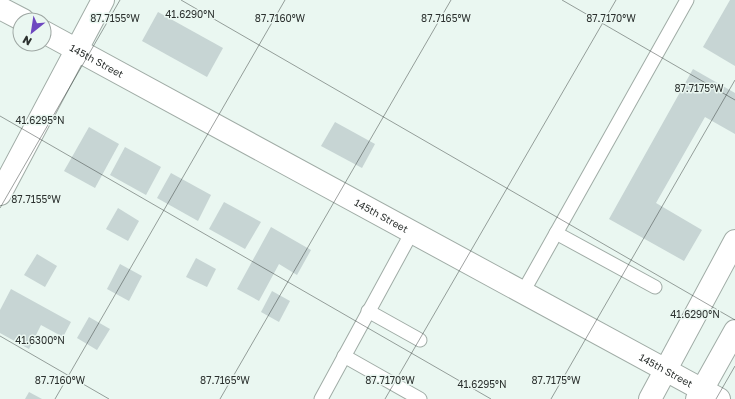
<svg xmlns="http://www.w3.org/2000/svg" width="735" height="399" font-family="'Golos Text',sans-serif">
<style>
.building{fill:#c7d5d4}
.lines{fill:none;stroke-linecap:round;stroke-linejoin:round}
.lane-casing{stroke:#a0aca6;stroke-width:15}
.street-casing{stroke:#a0aca6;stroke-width:24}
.secondary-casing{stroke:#a0aca6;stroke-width:24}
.lane{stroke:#fff;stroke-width:13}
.street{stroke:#fff;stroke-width:22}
.secondary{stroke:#fff;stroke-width:22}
.ticks{fill:none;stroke:#2b302e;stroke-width:1;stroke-opacity:0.45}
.labels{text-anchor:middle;stroke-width:3;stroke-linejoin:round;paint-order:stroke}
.street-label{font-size:10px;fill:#2b302e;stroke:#eaf7f1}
.ticks-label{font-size:10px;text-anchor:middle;fill:#2b302e;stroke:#eaf7f1;stroke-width:3;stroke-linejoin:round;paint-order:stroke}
</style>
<rect width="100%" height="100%" fill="#eaf7f1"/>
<g class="building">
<path d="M 730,0 L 735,0 L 735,66 L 703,47 Z"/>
<path d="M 158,12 L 223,48 L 207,77 L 142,41 Z"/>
<path d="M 693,69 L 735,93 L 735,134 L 705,117 L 656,203 L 702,230 L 684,261 L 609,219 Z"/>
<path d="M 335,122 L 375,144 L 362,168 L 321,146 Z"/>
<path d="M 89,127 L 119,144 L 95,188 L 64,171 Z"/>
<path d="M 125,147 L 161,167 L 146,195 L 110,175 Z"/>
<path d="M 171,173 L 211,195 L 198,221 L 157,198 Z"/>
<path d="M 224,202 L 261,222 L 245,249 L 209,229 Z"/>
<path d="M 118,208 L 139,221 L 128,241 L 106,229 Z"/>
<path d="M 271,227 L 311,250 L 297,275 L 279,264 L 259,301 L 237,289 Z"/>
<path d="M 37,254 L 57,266 L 45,287 L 24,275 Z"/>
<path d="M 196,258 L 216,269 L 207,287 L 186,277 Z"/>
<path d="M 120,264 L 142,276 L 129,301 L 107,289 Z"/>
<path d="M 11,289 L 71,322 L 63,337 L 41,325 L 29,349 L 0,333 L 0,310 Z"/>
<path d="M 272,291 L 290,301 L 279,322 L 261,312 Z"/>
<path d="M 89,317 L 110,329 L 97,350 L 77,338 Z"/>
<path d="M 29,392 L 42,399 L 25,399 Z"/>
</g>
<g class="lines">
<defs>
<g id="lane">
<path d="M 556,233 L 655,287"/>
<path d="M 523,292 L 687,0"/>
<path d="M 368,311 L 420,340"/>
<path d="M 344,356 L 420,399"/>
<path d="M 321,399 L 412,232"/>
</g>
<g id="street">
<path d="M 0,8 L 23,20"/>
<path id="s1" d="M 44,32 L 719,399"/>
<path d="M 0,194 L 103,0"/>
</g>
<g id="secondary">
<path d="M 650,399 L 735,241"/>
<path d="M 697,399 L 735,331"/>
</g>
</defs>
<use href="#lane" class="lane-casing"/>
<use href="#street" class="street-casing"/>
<use href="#secondary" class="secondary-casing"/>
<use href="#lane" class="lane"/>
<use href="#street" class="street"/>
<use href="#secondary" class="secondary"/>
</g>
<path class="ticks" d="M 181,0 L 735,320M 562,0 L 735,100M 0,116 L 491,399M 0,208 L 120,0M 0,336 L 109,399M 55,399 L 285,0M 220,399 L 451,0M 385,399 L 616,0M 551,399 L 735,80M 716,399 L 735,366"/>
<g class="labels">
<g class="street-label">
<text dy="4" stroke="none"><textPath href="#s1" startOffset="60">145th Street</textPath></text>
<text dy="4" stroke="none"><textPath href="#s1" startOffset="384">145th Street</textPath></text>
<text dy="4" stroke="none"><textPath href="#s1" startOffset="708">145th Street</textPath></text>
</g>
</g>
<g class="ticks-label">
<text x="190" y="18">41.6290°N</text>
<text x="115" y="22">87.7155°W</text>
<text x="280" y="22">87.7160°W</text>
<text x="446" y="22">87.7165°W</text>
<text x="611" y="22">87.7170°W</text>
<text x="699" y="92">87.7175°W</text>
<text x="40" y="124">41.6295°N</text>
<text x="36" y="203">87.7155°W</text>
<text x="695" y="318">41.6290°N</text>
<text x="40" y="344">41.6300°N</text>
<text x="60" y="384">87.7160°W</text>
<text x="225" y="384">87.7165°W</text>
<text x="390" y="384">87.7170°W</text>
<text x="556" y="384">87.7175°W</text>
<text x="482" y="388">41.6295°N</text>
</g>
<g transform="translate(32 32) rotate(210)"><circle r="19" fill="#eaf7f1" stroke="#9ea7a3"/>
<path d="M0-3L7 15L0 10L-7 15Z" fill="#6e48c0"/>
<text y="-6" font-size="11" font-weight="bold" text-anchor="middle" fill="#2b302e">N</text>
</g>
</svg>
